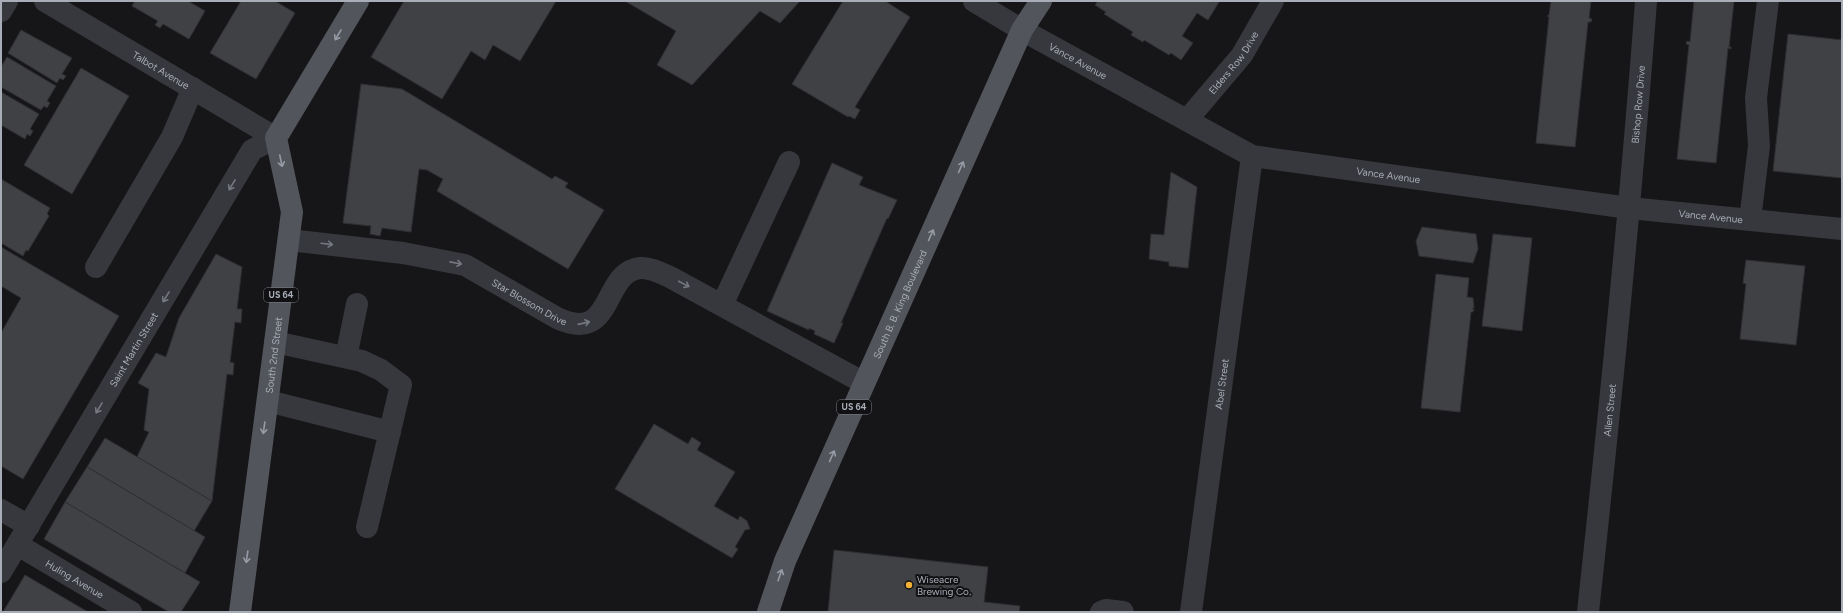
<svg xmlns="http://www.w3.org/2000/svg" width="1843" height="613" font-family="Figtree,sans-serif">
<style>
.building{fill:#404145;stroke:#303034}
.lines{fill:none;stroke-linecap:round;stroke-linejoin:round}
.minor{stroke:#37383d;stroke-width:22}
.major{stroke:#53555c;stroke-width:22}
.oneway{stroke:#979ba6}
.oneway2{stroke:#757881}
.poi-dot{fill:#f2b134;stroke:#111113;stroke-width:1.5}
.labels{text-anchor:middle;stroke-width:4;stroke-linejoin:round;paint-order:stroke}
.shield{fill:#111113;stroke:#7b7e86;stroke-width:1}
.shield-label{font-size:9px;font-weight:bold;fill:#a8adb8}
.street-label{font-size:10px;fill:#a8adb8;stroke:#111113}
.poi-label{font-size:10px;fill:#a8adb8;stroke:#111113;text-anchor:start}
</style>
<rect width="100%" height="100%" fill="#161618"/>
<g class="building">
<path d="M 135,1 L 188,1 L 205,11 L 189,39 L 163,24 L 160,28 L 155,25 L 158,21 L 132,6 Z"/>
<path d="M 241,1 L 275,1 L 295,13 L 256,79 L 210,53 Z"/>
<path d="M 404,1 L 556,1 L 520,61 L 493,45 L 485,60 L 471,51 L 442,99 L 371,57 Z"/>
<path d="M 625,1 L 800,1 L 780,23 L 760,11 L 692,85 L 657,65 L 676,31 Z"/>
<path d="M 843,1 L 885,1 L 910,17 L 855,107 L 860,110 L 855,119 L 849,116 L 848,117 L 792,84 Z"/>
<path d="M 1098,1 L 1217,1 L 1219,2 L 1208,20 L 1197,13 L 1182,36 L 1193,43 L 1181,60 L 1171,53 L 1169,55 L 1144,40 L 1143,42 L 1131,35 L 1133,32 L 1104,14 L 1106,12 L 1095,5 Z"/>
<path d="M 1551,1 L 1591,1 L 1589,18 L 1592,19 L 1591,22 L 1588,22 L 1575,147 L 1536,143 L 1549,17 L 1547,16 L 1549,15 Z"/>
<path d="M 1694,1 L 1734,1 L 1729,47 L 1731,47 L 1731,49 L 1728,48 L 1716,163 L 1677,159 L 1689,45 L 1686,44 L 1687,41 L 1690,42 Z"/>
<path d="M 21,30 L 72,58 L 62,74 L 66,76 L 63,80 L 60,78 L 57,83 L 8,53 Z"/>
<path d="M 1788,34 L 1842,40 L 1842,178 L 1773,171 Z"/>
<path d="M 7,57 L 56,86 L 47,101 L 50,103 L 47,108 L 44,106 L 41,110 L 1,87 L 1,67 Z"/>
<path d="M 81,68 L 129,96 L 72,194 L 24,165 Z"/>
<path d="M 361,84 L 402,89 L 552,179 L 555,176 L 568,183 L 565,187 L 604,210 L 568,269 L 437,191 L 443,179 L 427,170 L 419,169 L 411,232 L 382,228 L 380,236 L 370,234 L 371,226 L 343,223 Z"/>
<path d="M 1,92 L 39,114 L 30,129 L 33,131 L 30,136 L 27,134 L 25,139 L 1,125 Z"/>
<path d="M 832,163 L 863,177 L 859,185 L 897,200 L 888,219 L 887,218 L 841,323 L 843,323 L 834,343 L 814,334 L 815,331 L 809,328 L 809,330 L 767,311 Z"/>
<path d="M 1171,172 L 1197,187 L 1188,268 L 1169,266 L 1169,262 L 1149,259 L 1151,234 L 1164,235 Z"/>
<path d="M 1,179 L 50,208 L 47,214 L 49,216 L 28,251 L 26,250 L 23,256 L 1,243 Z"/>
<path d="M 1422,227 L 1476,234 L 1478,249 L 1473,263 L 1419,256 L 1416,241 Z"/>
<path d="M 1493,234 L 1532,238 L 1522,331 L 1482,326 Z"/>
<path d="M 1,247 L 119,316 L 23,479 L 1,466 L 1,333 L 21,298 L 1,286 Z"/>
<path d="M 216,254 L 242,267 L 237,309 L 242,309 L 241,323 L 235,322 L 230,362 L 234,363 L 233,375 L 227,374 L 212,501 L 137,457 L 149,432 L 144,430 L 149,389 L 138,383 L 156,353 L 166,357 L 179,318 Z"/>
<path d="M 1746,260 L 1805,266 L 1796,345 L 1740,339 L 1746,284 L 1743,283 Z"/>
<path d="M 1436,274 L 1469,278 L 1467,297 L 1473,298 L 1474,308 L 1472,309 L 1474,309 L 1473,312 L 1471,312 L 1460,412 L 1421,408 Z"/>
<path d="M 654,424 L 688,444 L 692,437 L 701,443 L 697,450 L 735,472 L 714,506 L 738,520 L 740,516 L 747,521 L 750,529 L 745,530 L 735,547 L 738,549 L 732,558 L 615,489 Z"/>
<path d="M 105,438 L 212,501 L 194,531 L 87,467 Z"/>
<path d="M 87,467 L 205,537 L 185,573 L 65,502 Z"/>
<path d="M 65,502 L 200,582 L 181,612 L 169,612 L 44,539 Z"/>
<path d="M 834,550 L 988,567 L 984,602 L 1020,606 L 1019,612 L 828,612 Z"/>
<path d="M 25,575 L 88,612 L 3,612 Z"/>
</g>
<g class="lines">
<g class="minor">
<path id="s1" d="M 45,1 L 276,138"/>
<path id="s2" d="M 974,1 L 1022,30 L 1252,156 L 1629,208 L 1842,229"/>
<path d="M 1,11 L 7,1"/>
<path id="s3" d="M 1187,120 L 1242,55 L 1273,1"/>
<path d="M 1750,220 L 1759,146 L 1756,98 L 1768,1"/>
<path id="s4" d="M 289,240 L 403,253 L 465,265 L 557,318 C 615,345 601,272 640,268 C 650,267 661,273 670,277 L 864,383"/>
<path d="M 96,267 L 172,137 L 193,88"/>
<path d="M 722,305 L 789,162"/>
<path d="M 275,342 L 362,361 L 381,370 L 401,385 L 367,527"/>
<path d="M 346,357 L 357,304"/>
<path d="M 268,401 L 390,432"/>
<path d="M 1,510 L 29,526"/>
<path id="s5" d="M 18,545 L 131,612"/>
<path id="s6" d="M 1,572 L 252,150 L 276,138"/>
<path d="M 1101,612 L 1106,610 L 1123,612"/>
<path id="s7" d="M 1191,612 L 1252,156"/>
<path id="s8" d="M 1588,612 C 1610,409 1631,205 1646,1"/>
</g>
<g class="major">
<path id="s9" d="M 240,612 L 292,212 L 276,138 L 358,1"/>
<path id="s10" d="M 768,612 L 785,561 L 1022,30 L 1041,1"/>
</g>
</g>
<defs><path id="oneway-shaft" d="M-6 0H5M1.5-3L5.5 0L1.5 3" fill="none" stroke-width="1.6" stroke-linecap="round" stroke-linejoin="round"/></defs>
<g class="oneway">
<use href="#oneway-shaft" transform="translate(338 35) rotate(121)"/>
<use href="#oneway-shaft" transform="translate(281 161) rotate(78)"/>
<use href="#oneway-shaft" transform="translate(961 167) rotate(-66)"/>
<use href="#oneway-shaft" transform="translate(931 235) rotate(-66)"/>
<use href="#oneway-shaft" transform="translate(264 428) rotate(98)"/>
<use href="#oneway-shaft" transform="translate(832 456) rotate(-66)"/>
<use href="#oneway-shaft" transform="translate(247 557) rotate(98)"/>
<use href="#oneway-shaft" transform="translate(780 575) rotate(-71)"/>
</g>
<g class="oneway2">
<use href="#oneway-shaft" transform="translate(232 185) rotate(121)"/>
<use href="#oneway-shaft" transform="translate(327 244) rotate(7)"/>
<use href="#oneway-shaft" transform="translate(456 263) rotate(11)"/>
<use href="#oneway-shaft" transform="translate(684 284) rotate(28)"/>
<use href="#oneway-shaft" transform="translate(166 297) rotate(121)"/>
<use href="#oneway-shaft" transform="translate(584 323) rotate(-13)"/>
<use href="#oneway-shaft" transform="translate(99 408) rotate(121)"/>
</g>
<circle class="poi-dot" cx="909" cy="585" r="4"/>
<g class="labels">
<g class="shield">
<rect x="264" y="288" width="34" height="14" rx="3"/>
<rect x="837" y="400" width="34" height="14" rx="3"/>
</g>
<g class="shield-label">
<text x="281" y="298">US 64</text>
<text x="854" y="410">US 64</text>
</g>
<g class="street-label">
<text dy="4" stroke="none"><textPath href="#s2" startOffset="120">Vance Avenue</textPath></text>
<text dy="4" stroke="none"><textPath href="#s3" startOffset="74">Elders Row Drive</textPath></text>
<text dy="4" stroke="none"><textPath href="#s1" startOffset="135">Talbot Avenue</textPath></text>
<text dy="4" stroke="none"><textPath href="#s8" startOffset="510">Bishop Row Drive</textPath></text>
<text dy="4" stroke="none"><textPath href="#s2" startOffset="456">Vance Avenue</textPath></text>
<text dy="4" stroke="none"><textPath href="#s2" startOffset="781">Vance Avenue</textPath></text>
<text dy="4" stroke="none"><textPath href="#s4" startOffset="252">Star Blossom Drive</textPath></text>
<text dy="4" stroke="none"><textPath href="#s10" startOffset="335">South B. B. King Boulevard</textPath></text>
<text dy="4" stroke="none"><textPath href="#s6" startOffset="259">Saint Martin Street</textPath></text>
<text dy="4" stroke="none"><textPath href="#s9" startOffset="259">South 2nd Street</textPath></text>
<text dy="4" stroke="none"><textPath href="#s7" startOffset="230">Abel Street</textPath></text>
<text dy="4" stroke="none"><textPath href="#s8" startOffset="203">Allen Street</textPath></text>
<text dy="4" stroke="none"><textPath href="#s5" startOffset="66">Huling Avenue</textPath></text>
</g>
<g class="poi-label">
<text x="917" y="583">Wiseacre<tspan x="917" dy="12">Brewing Co.</tspan></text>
</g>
</g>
<rect width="1843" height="613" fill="none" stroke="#a8adb8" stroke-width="4"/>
</svg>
